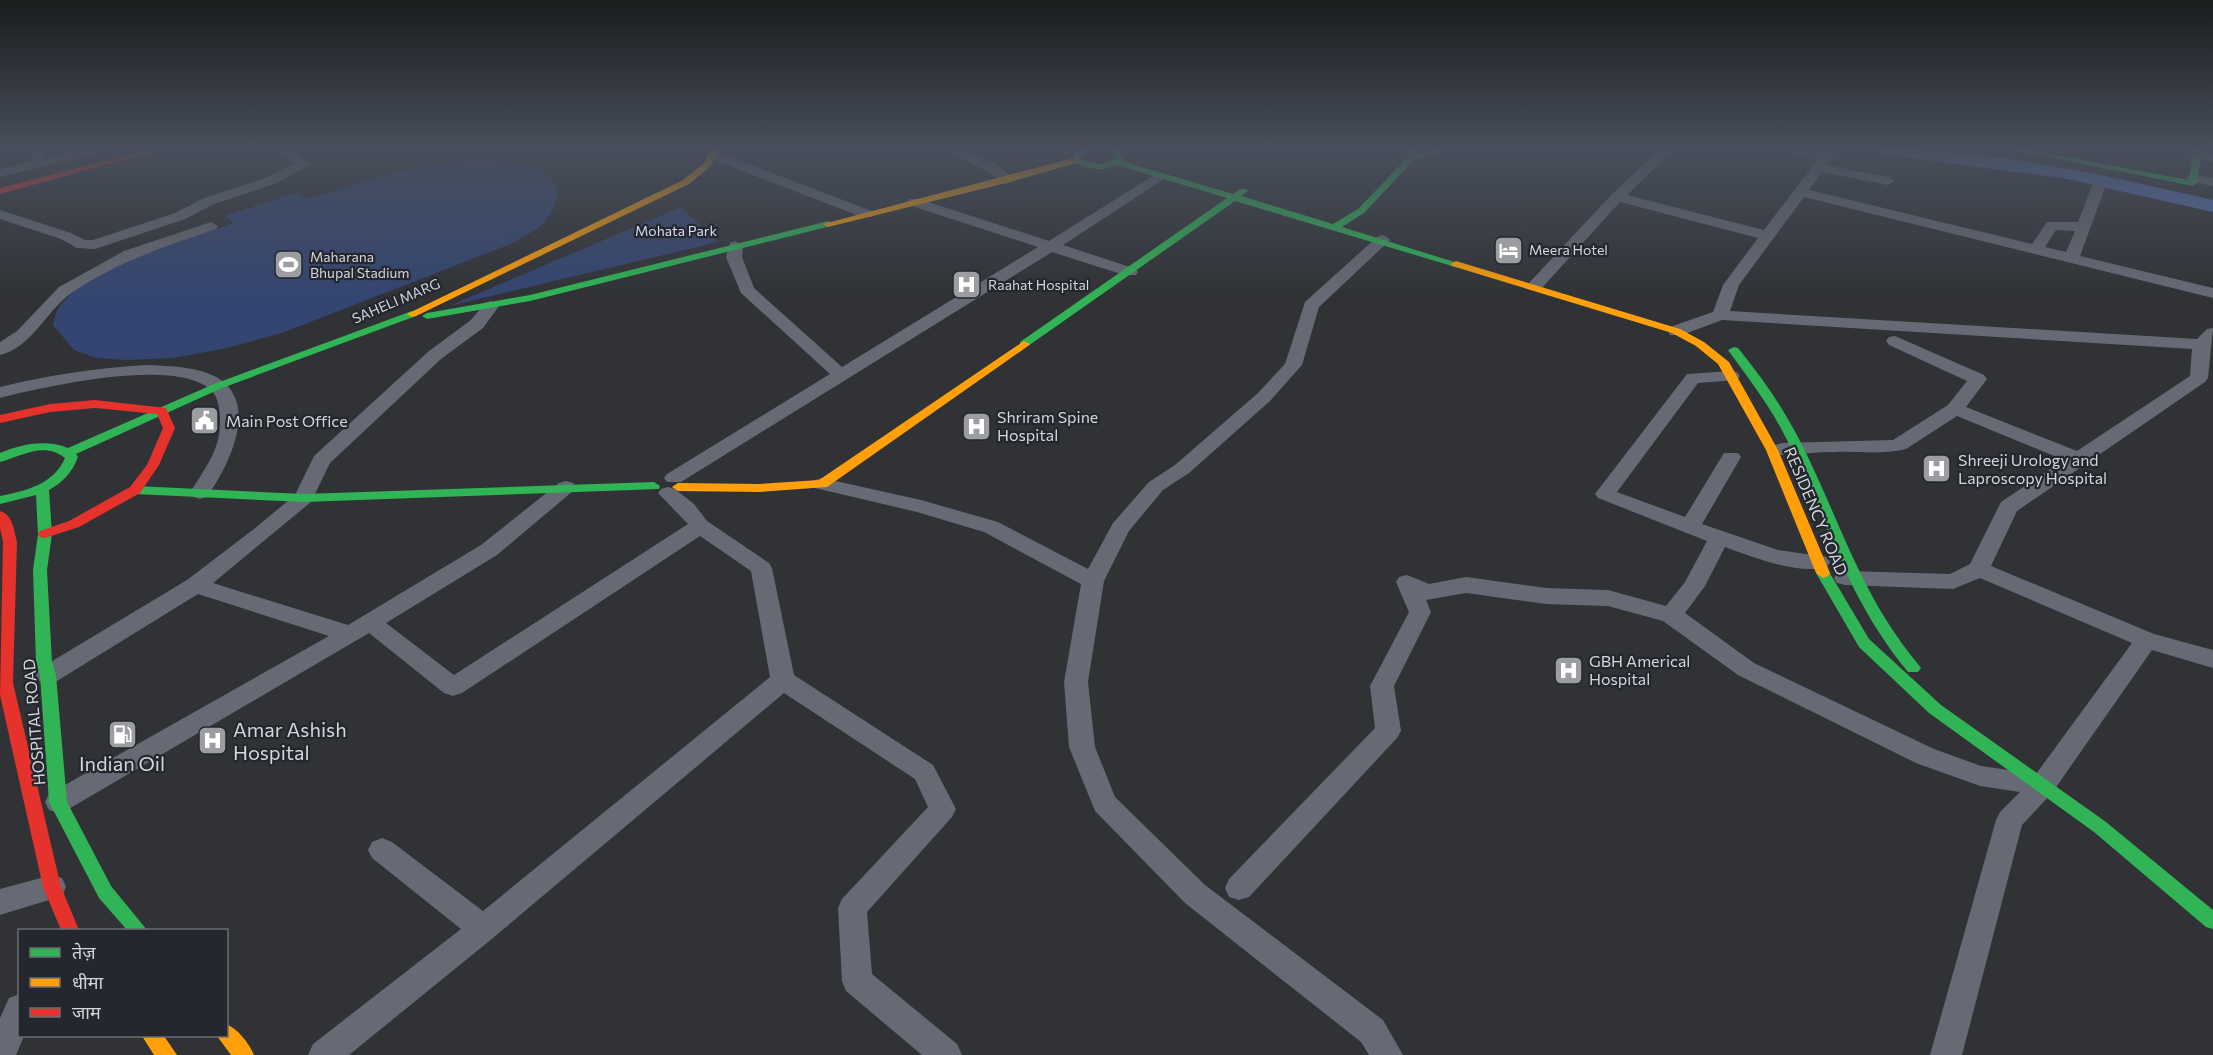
<svg xmlns="http://www.w3.org/2000/svg" width="2213" height="1055" font-family="Commissioner,'Noto Sans Devanagari',sans-serif">
<style>
.green{fill:#344571}
.lines{fill:none;stroke-linecap:round;stroke-linejoin:round}
.river{fill:#5671b9;fill-rule:evenodd}
.street{fill:#666a74;fill-rule:evenodd}
.fast{fill:#30b455;fill-rule:evenodd}
.slow{fill:#ff9f0a;fill-rule:evenodd}
.jam{fill:#e5322d;fill-rule:evenodd}
.labels{text-anchor:middle;stroke-width:4.5;stroke-linejoin:round;paint-order:stroke}
.far-park-label{font-size:14px;fill:#d5def4;stroke:#24272e}
.far-poi-label{font-size:14px;fill:#d4d6da;stroke:#24272e;text-anchor:start}
.far-street-label{font-size:14px;fill:#d4d6da;stroke:#24272e}
.poi-label{font-size:16px;fill:#d4d6da;stroke:#24272e;text-anchor:start}
.street-label{font-size:16px;fill:#d4d6da;stroke:#24272e}
.near-poi-label{font-size:20px;fill:#d4d6da;stroke:#24272e;text-anchor:start}
</style>
<rect width="100%" height="100%" fill="#303235"/>
<g class="green">
<path d="M 481,161 C 506,162 559,162 557,197 C 556,207 548,219 541,225 C 532,233 519,239 508,245 L 282,333 L 223,349 L 172,358 L 127,360 L 96,358 L 74,350 L 53,325 C 54,320 55,315 57,311 C 78,270 191,238 234,223 L 225,216 L 296,193 L 309,199 C 366,180 420,162 481,161 Z"/>
<path d="M 681,207 L 718,242 L 449,306 Z"/>
</g>
<g class="lines">
<path class="river" d="M 1879,149 C 1993,149 2103,175 2213,200 L 2213,212 L 2063,178 L 1888,155 L 1881,153 Z"/>
<g class="street">
<path d="M 26,149 L 42,149 L 46,158 L 84,149 L 106,149 L 104,152 L 0,177 L 0,169 L 34,161 L 32,154 Z"/>
<path d="M 279,149 L 292,149 L 309,165 L 277,183 L 214,204 L 185,219 L 95,249 L 77,248 L 61,239 L 0,219 L 0,210 L 71,233 L 85,240 L 93,240 L 175,213 L 204,198 L 268,177 L 293,164 Z"/>
<path d="M 942,149 C 966,148 999,161 1014,180 L 1007,184 L 1002,183 L 991,173 Z"/>
<path d="M 1660,149 L 1674,149 L 1627,195 L 1764,230 L 1817,160 L 1783,152 L 1782,149 L 1804,149 L 1822,153 L 1825,149 L 1838,149 L 1827,165 L 1888,177 L 1895,181 L 1888,185 L 1822,172 L 1809,190 L 2032,244 L 2047,222 L 2078,222 L 2091,188 L 2093,185 L 2103,185 L 2105,188 L 2080,256 L 2213,288 L 2213,298 L 1804,197 L 1739,285 L 1730,311 L 2197,339 L 2207,329 L 2213,328 L 2208,378 L 2205,382 L 2017,511 L 1991,566 L 2154,634 L 2213,650 L 2213,668 L 2152,650 L 2052,793 L 2022,825 L 1962,1055 L 1930,1055 L 1996,820 L 2000,812 L 2020,792 L 1980,786 L 1916,763 L 1738,675 L 1663,621 L 1608,606 L 1546,604 L 1466,593 L 1426,600 L 1431,612 L 1394,686 L 1401,731 L 1397,738 L 1249,897 L 1239,900 L 1229,897 L 1225,888 L 1229,879 L 1375,728 L 1370,686 L 1409,612 L 1396,582 L 1399,577 L 1407,575 L 1429,584 L 1466,577 L 1546,588 L 1608,590 L 1666,606 L 1685,582 L 1707,541 L 1598,498 L 1595,494 L 1687,374 L 1731,371 L 1737,372 L 1740,376 L 1737,380 L 1698,383 L 1617,492 L 1685,517 L 1724,453 L 1738,453 L 1741,457 L 1702,524 L 1778,550 L 1827,557 L 1830,562 L 1827,567 C 1797,575 1753,557 1725,547 L 1705,586 L 1685,613 L 1754,663 L 1934,749 L 1981,766 L 2036,774 L 2132,643 L 1980,578 L 1953,589 L 1845,585 L 1837,583 L 1834,578 L 1837,573 L 1845,571 L 1950,574 L 1970,564 L 2001,502 L 2064,460 L 1957,416 L 1906,449 C 1882,455 1859,451 1835,452 C 1817,452 1799,454 1782,455 L 1775,453 L 1772,449 L 1775,445 L 1782,443 L 1893,440 L 1948,405 L 1967,381 L 1889,345 L 1886,341 L 1889,337 L 1895,336 L 1984,375 L 1987,379 L 1966,407 L 2077,451 L 2190,376 L 2192,349 L 1722,320 L 1682,335 L 1670,335 L 1668,331 L 1670,327 L 1713,312 L 1723,285 L 1758,238 L 1620,202 L 1541,289 L 1529,289 L 1527,286 L 1529,283 L 1612,194 ZM 2056,230 L 2075,231 L 2066,252 L 2045,247 Z"/>
<path d="M 714,151 L 872,211 L 874,214 L 872,217 L 862,217 L 709,158 L 707,155 Z"/>
<path d="M 2196,151 L 2213,154 L 2213,162 L 2191,158 L 2189,155 Z"/>
<path d="M 1159,172 L 1166,176 L 1164,179 L 1063,245 L 1136,269 L 1138,272 L 1136,275 L 1124,275 L 1052,252 L 681,482 L 667,482 L 664,478 L 667,474 L 830,374 L 741,293 L 726,257 L 730,243 L 735,241 L 743,246 L 742,257 L 754,288 L 842,367 L 1038,247 L 909,205 L 907,202 L 909,199 L 919,199 L 1049,241 Z"/>
<path d="M 2193,174 L 2213,178 L 2213,186 L 2188,181 L 2186,178 L 2188,175 Z"/>
<path d="M 211,222 L 218,226 L 216,229 C 166,246 117,262 73,292 C 46,310 33,347 0,355 L 0,342 L 17,331 L 59,287 L 124,251 Z"/>
<path d="M 1382,235 L 1387,237 L 1390,240 L 1387,243 L 1319,307 L 1302,365 L 1270,401 L 1189,473 L 1163,490 L 1129,531 L 1104,581 L 1088,682 L 1095,747 L 1115,797 L 1205,885 L 1383,1020 L 1403,1055 L 1369,1055 L 1361,1042 L 1185,903 L 1095,811 L 1069,747 L 1064,682 L 1081,584 L 984,532 L 917,512 L 815,488 L 812,484 L 815,480 L 822,478 L 921,500 L 998,522 L 1088,569 L 1113,523 L 1149,482 L 1175,465 L 1258,393 L 1285,364 L 1305,302 L 1377,237 Z"/>
<path d="M 491,301 L 499,306 L 483,328 L 441,359 L 330,463 L 311,502 L 213,583 L 348,625 L 481,545 L 559,483 L 566,481 L 573,483 L 576,487 L 573,491 L 497,555 L 386,623 L 454,675 L 688,524 L 658,493 L 661,489 L 668,487 L 675,489 L 694,504 L 707,521 L 769,563 L 772,568 L 794,675 L 933,765 L 956,809 L 952,817 L 867,912 L 872,974 L 957,1044 L 962,1055 L 922,1055 L 846,991 L 842,981 L 838,908 L 842,899 L 928,807 L 915,779 L 784,693 L 493,938 L 349,1055 L 308,1055 L 313,1044 L 461,929 L 372,858 L 368,850 L 372,842 L 382,838 L 392,842 L 483,911 L 770,677 L 751,571 L 700,536 L 462,693 L 453,696 L 444,693 L 369,633 L 67,810 L 58,813 L 49,810 L 45,802 L 49,794 L 329,636 L 198,594 L 57,681 L 48,684 L 39,681 L 36,675 L 39,669 L 187,580 L 254,529 L 295,495 L 314,456 L 429,351 L 471,320 L 485,303 Z"/>
<path d="M 147,365 C 167,366 188,366 207,373 C 265,394 230,464 207,497 L 200,499 L 193,497 L 190,493 C 200,476 213,459 218,440 C 221,427 222,402 212,391 C 177,356 44,387 0,398 L 0,387 C 48,375 97,368 147,365 Z"/>
<path d="M 52,875 L 62,878 L 66,887 L 62,896 L 0,915 L 0,889 Z"/>
<path d="M 20,994 L 20,1036 L 24,1036 L 16,1055 L 0,1055 L 0,1018 L 9,998 Z"/>
</g>
<g class="fast">
<path d="M 1084,149 L 1095,149 L 1082,155 L 1081,159 C 1094,165 1105,166 1116,157 L 1107,149 L 1116,149 L 1125,157 L 1122,161 L 1233,194 L 1240,189 L 1246,189 L 1248,191 L 1241,196 L 1333,224 L 1358,209 L 1408,157 L 1407,149 L 1415,149 L 1416,154 L 1433,149 L 1442,149 L 1435,155 L 1415,159 L 1364,213 L 1342,227 L 1461,264 L 1456,267 L 1452,266 L 1235,201 L 1028,346 L 1020,346 L 1020,342 L 1227,198 L 1117,165 C 1103,172 1085,170 1073,160 L 1075,152 Z"/>
<path d="M 2008,149 L 2024,149 L 2189,180 L 2194,149 L 2202,149 L 2197,183 L 2193,186 Z"/>
<path d="M 828,221 L 831,222 L 831,226 L 530,301 L 427,319 L 422,316 L 427,313 L 530,295 Z"/>
<path d="M 412,311 L 417,314 L 416,316 L 222,388 L 76,454 L 78,457 C 72,473 63,482 49,490 L 52,534 L 47,570 L 52,662 L 56,675 L 67,802 L 111,886 L 147,930 L 127,930 L 99,898 L 49,802 L 40,675 L 36,662 L 33,570 L 38,534 L 36,495 L 0,504 L 0,496 C 26,491 54,484 65,458 C 44,441 22,456 0,462 L 0,453 C 22,444 45,439 68,448 L 214,384 Z"/>
<path d="M 1734,347 L 1738,348 C 1761,376 1782,406 1799,439 C 1840,519 1859,593 1918,664 L 1921,668 L 1918,672 L 1908,672 C 1846,597 1828,521 1786,438 C 1770,406 1749,379 1728,350 Z"/>
<path d="M 654,482 L 660,486 L 659,489 L 304,502 L 135,494 L 128,490 L 135,486 L 304,494 Z"/>
<path d="M 1823,568 L 1828,570 L 1869,639 L 1941,705 L 2106,822 L 2213,910 L 2213,929 L 2206,927 L 2094,832 L 1929,713 L 1859,647 L 1816,573 Z"/>
</g>
<g class="slow">
<path d="M 711,149 L 719,149 L 711,166 L 689,184 L 416,316 L 412,317 L 407,314 L 683,180 L 704,163 Z"/>
<path d="M 1077,157 L 1080,158 L 1080,162 L 1010,182 L 828,227 L 823,224 Z"/>
<path d="M 1456,261 L 1680,329 L 1704,342 L 1729,362 L 1778,450 L 1830,573 L 1828,576 L 1823,578 L 1816,573 L 1766,450 L 1718,364 L 1696,346 L 1672,333 L 1452,266 L 1451,264 Z"/>
<path d="M 1024,341 L 1030,344 L 1028,346 L 827,487 L 760,492 L 678,491 L 672,487 L 678,483 L 760,484 L 819,480 Z"/>
<path d="M 226,1024 C 238,1029 249,1043 254,1055 L 231,1055 L 217,1036 L 226,1036 Z"/>
<path d="M 142,1036 L 164,1036 L 177,1055 L 154,1055 Z"/>
</g>
<g class="jam">
<path d="M 151,149 L 164,149 L 0,194 L 0,188 Z"/>
<path d="M 95,400 L 166,408 L 175,428 L 159,465 L 140,493 L 79,527 L 45,538 L 40,537 L 38,534 L 40,531 L 69,521 L 130,487 L 147,465 L 163,428 L 157,414 L 95,408 L 50,412 L 0,423 L 0,415 L 50,404 Z"/>
<path d="M 0,511 C 13,515 14,530 17,542 L 13,683 L 61,887 L 79,930 L 61,930 L 43,887 L 0,695 L 3,542 L 0,528 Z"/>
</g>
</g>
<linearGradient id="sky" x2="0" y2="1"><stop stop-color="#1a1c1d"/><stop offset="0.5" stop-color="#484f5c"/><stop offset="1" stop-color="#484f5c" stop-opacity="0"/></linearGradient>
<rect width="2213" height="296" fill="url(#sky)"/>
<defs>
<symbol id="hotel-square" viewBox="-11 -11 22 22"><rect x="-9" y="-9" width="18" height="18" rx="4" fill="#9b9da0" stroke="#24272e"/><path d="M-6-4.5h1.5V1H6V5H4.5V3h-9V5H-6ZM-4 0a1.8 1.8 0 1 1 3.6 0ZM.5 0V-2.5h3Q6-2.5 6 0Z" fill="#fff"/></symbol>
<symbol id="stadium-square" viewBox="-11 -11 22 22"><rect x="-9" y="-9" width="18" height="18" rx="4" fill="#9b9da0" stroke="#24272e"/><path d="M0-5a6.5 5 0 1 0 0 10a6.5 5 0 1 0 0-10ZM-3.5-1.8h7v3.6h-7Z" fill="#fff"/></symbol>
<symbol id="hospital-square" viewBox="-11 -11 22 22"><rect x="-9" y="-9" width="18" height="18" rx="4" fill="#9b9da0" stroke="#24272e"/><path d="M-5-5h3v3.5h4V-5h3V5h-3V1.5h-4V5h-3Z" fill="#fff"/></symbol>
<symbol id="civic-square" viewBox="-11 -11 22 22"><rect x="-9" y="-9" width="18" height="18" rx="4" fill="#9b9da0" stroke="#24272e"/><path d="M-.6-6.5H3V-4.5H.6V-3L4-1V1h2V6H-6V1h2V-1L-.6-3ZM-1.2 2.5V6h2.4V2.5Z" fill="#fff"/></symbol>
<symbol id="fuel-square" viewBox="-11 -11 22 22"><rect x="-9" y="-9" width="18" height="18" rx="4" fill="#9b9da0" stroke="#24272e"/><path d="M-5.5-6h7V0h2V4h1.3V-2.5L3-4.5l.8-.8L6-3V5H2.5V1h-1V6h-7ZM-4.2-4.7v3.2H.2V-4.7Z" fill="#fff"/></symbol>
</defs>
<g fill-rule="evenodd">
<use href="#hotel-square" x="1492" y="234" width="33" height="33"/>
<use href="#stadium-square" x="272" y="248" width="33" height="33"/>
<use href="#hospital-square" x="950" y="268" width="33" height="33"/>
<use href="#civic-square" x="188" y="404" width="33" height="33"/>
<use href="#hospital-square" x="960" y="410" width="33" height="33"/>
<use href="#hospital-square" x="1920" y="452" width="33" height="33"/>
<use href="#hospital-square" x="1552" y="654" width="33" height="33"/>
<use href="#fuel-square" x="106" y="718" width="33" height="33"/>
<use href="#hospital-square" x="196" y="724" width="33" height="33"/>
</g>
<g class="labels">
<g class="far-park-label">
<text x="676" y="236">Mohata Park</text>
</g>
<g class="far-poi-label">
<text x="1529" y="255">Meera Hotel</text>
<text x="310" y="262">Maharana<tspan x="310" dy="16">Bhupal Stadium</tspan></text>
<text x="988" y="290">Raahat Hospital</text>
</g>
<g class="far-street-label">
<text transform="translate(396 301) rotate(-23)" y="5">SAHELI MARG</text>
</g>
<g class="poi-label">
<text x="997" y="423">Shriram Spine<tspan x="997" dy="18">Hospital</tspan></text>
<text x="226" y="427">Main Post Office</text>
<text x="1958" y="466">Shreeji Urology and<tspan x="1958" dy="18">Laproscopy Hospital</tspan></text>
<text x="1589" y="667">GBH Americal<tspan x="1589" dy="18">Hospital</tspan></text>
</g>
<g class="street-label">
<text transform="translate(1816 511) rotate(67)" y="6">RESIDENCY ROAD</text>
<text transform="translate(34 722) rotate(-95)" y="6">HOSPITAL ROAD</text>
</g>
<g class="near-poi-label">
<text x="233" y="737">Amar Ashish<tspan x="233" dy="23">Hospital</tspan></text>
<text x="122" y="771" text-anchor="middle">Indian Oil</text>
</g>
</g>
<rect x="18" y="929" width="210" height="108" fill="#24272e" stroke="#6a6d73" stroke-width="1.5"/>
<rect x="30" y="948" width="30" height="9" fill="#30b455" stroke="#6a6d73" stroke-width="1.5"/>
<text x="72" y="959" font-size="18" fill="#d4d6da">तेज़</text>
<rect x="30" y="978" width="30" height="9" fill="#ff9f0a" stroke="#6a6d73" stroke-width="1.5"/>
<text x="72" y="989" font-size="18" fill="#d4d6da">धीमा</text>
<rect x="30" y="1008" width="30" height="9" fill="#e5322d" stroke="#6a6d73" stroke-width="1.5"/>
<text x="72" y="1019" font-size="18" fill="#d4d6da">जाम</text>
</svg>
